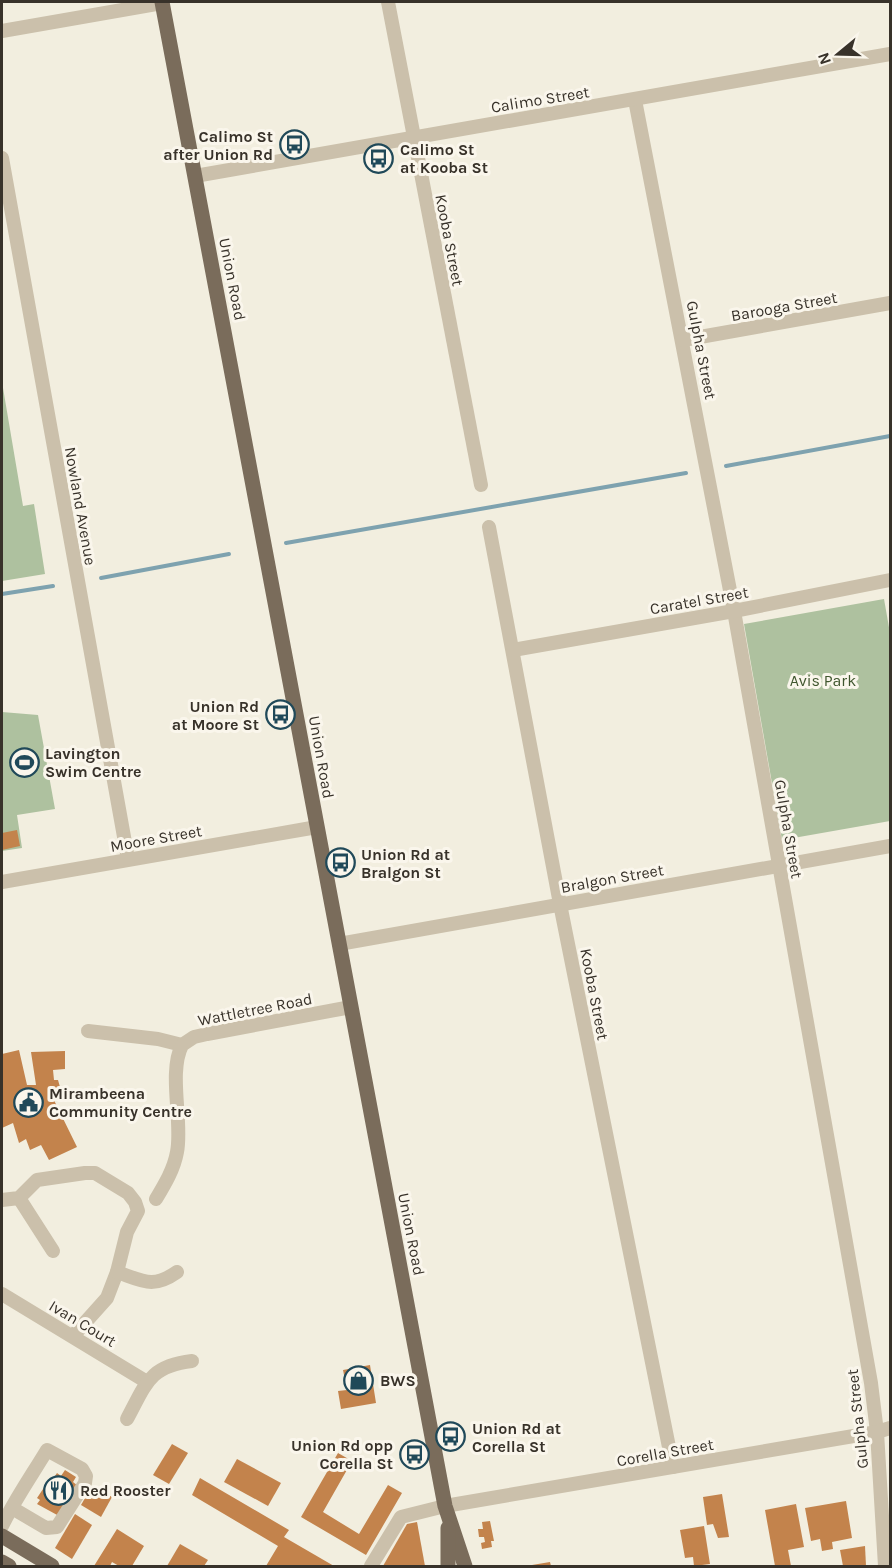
<svg xmlns="http://www.w3.org/2000/svg" width="892" height="1568" font-family="Karla,sans-serif">
<style>
.green{fill:#aec19f}
.lines{fill:none;stroke-linecap:round;stroke-linejoin:round}
.stream{stroke:#7ea2af;stroke-width:4}
.building{fill:#c3834c}
.minor{stroke:#cbc0ab;stroke-width:14}
.major{stroke:#7a6c5b;stroke-width:15}
.labels{text-anchor:middle;stroke-width:6;stroke-linejoin:round;paint-order:stroke}
.street-label{font-size:16px;fill:#38322a;stroke:#faf6ec}
.poi-label{font-size:16px;font-weight:bold;fill:#38322a;stroke:#faf6ec;text-anchor:start}
.park-label{font-size:16px;fill:#3f562e;stroke:#faf6ec}
</style>
<rect width="100%" height="100%" fill="#f2eedf"/>
<g class="green">
<path d="M 2,382 L 23,506 L 34,504 L 45,574 L 2,581 Z"/>
<path d="M 884,599 L 890,633 L 890,821 L 782,840 L 744,624 Z"/>
<path d="M 2,712 L 38,715 L 55,809 L 17,815 L 22,848 L 2,851 Z"/>
</g>
<g class="lines">
<g class="stream">
<path d="M 726,466 L 890,436"/>
<path d="M 286,543 L 686,473"/>
<path d="M 101,578 L 229,554"/>
<path d="M 2,594 L 53,586"/>
</g>
</g>
<g class="building">
<path d="M 17,830 L 20,846 L 2,850 L 2,833 Z"/>
<path d="M 19,1050 L 27,1085 L 36,1085 L 31,1052 L 65,1051 L 65,1069 L 53,1070 L 54,1080 L 58,1080 L 60,1087 L 50,1092 L 77,1147 L 49,1160 L 41,1145 L 30,1150 L 26,1139 L 19,1143 L 13,1123 L 2,1128 L 2,1054 Z"/>
<path d="M 370,1365 L 376,1403 L 341,1409 L 338,1391 L 347,1390 L 343,1370 Z"/>
<path d="M 172,1444 L 188,1453 L 169,1484 L 153,1475 Z"/>
<path d="M 338,1453 L 352,1461 L 323,1512 L 359,1534 L 388,1485 L 402,1493 L 366,1555 L 301,1517 Z"/>
<path d="M 237,1459 L 281,1483 L 268,1506 L 224,1482 Z"/>
<path d="M 65,1470 L 76,1477 L 73,1482 L 78,1486 L 59,1516 L 37,1504 L 40,1500 L 37,1498 L 49,1480 L 51,1482 L 57,1473 L 61,1476 Z"/>
<path d="M 200,1478 L 289,1530 L 284,1537 L 334,1566 L 266,1566 L 278,1546 L 192,1495 Z"/>
<path d="M 92,1486 L 112,1497 L 101,1517 L 81,1505 Z"/>
<path d="M 722,1494 L 729,1537 L 718,1538 L 713,1524 L 707,1525 L 703,1497 Z"/>
<path d="M 846,1501 L 852,1538 L 832,1542 L 833,1549 L 822,1551 L 820,1539 L 811,1541 L 805,1508 Z"/>
<path d="M 796,1504 L 804,1547 L 788,1550 L 791,1566 L 775,1566 L 765,1510 Z"/>
<path d="M 75,1514 L 92,1525 L 72,1559 L 55,1548 Z"/>
<path d="M 490,1521 L 494,1541 L 491,1541 L 492,1547 L 482,1549 L 481,1543 L 485,1542 L 484,1537 L 479,1537 L 478,1529 L 483,1529 L 482,1522 Z"/>
<path d="M 417,1522 L 425,1566 L 383,1566 L 407,1524 Z"/>
<path d="M 704,1526 L 710,1564 L 694,1566 L 693,1557 L 685,1558 L 680,1530 Z"/>
<path d="M 117,1529 L 144,1546 L 132,1566 L 119,1566 L 112,1562 L 110,1566 L 94,1566 Z"/>
<path d="M 180,1544 L 208,1560 L 204,1566 L 167,1566 Z"/>
<path d="M 865,1546 L 866,1566 L 843,1566 L 840,1550 Z"/>
<path d="M 550,1562 L 551,1566 L 532,1566 L 532,1565 Z"/>
</g>
<g class="lines">
<g class="minor">
<path d="M 388,2 L 481,485"/>
<path d="M 2,31 L 162,3"/>
<path d="M 635,100 L 734,611 L 871,1383 L 877,1432 L 885,1566"/>
<path d="M 2,158 L 128,859"/>
<path d="M 195,176 L 890,54"/>
<path d="M 683,340 L 890,303"/>
<path d="M 489,527 L 560,904 L 673,1467"/>
<path d="M 513,650 L 734,611 L 890,580"/>
<path d="M 2,882 L 317,827"/>
<path d="M 339,944 L 890,846"/>
<path d="M 88,1031 L 158,1039 L 182,1045"/>
<path d="M 19,1198 L 53,1251"/>
<path d="M 156,1199 C 165,1184 174,1169 177,1152 C 183,1122 168,1073 182,1045 L 194,1037 L 207,1034 L 351,1007"/>
<path d="M 2,1200 L 19,1198 L 37,1180 L 85,1173 L 95,1173 L 128,1193 L 135,1202 L 138,1211 L 127,1232 L 117,1272 L 107,1298 L 73,1336"/>
<path d="M 117,1272 C 143,1281 153,1289 177,1272"/>
<path d="M 2,1294 L 147,1382"/>
<path d="M 127,1419 C 146,1384 149,1366 192,1361"/>
<path d="M 2,1526 C 15,1499 32,1475 47,1450 L 82,1469 L 86,1476 L 85,1483 L 57,1527 L 46,1528 L 12,1508"/>
<path d="M 371,1566 L 401,1517 L 445,1506 L 877,1432 L 890,1428"/>
</g>
<g class="major">
<path d="M 162,2 L 445,1506 L 465,1566"/>
<path d="M 448,1528 L 448,1566"/>
<path d="M 2,1536 L 52,1566"/>
<path d="M 2,1562 L 9,1566"/>
</g>
</g>
<defs>
<symbol id="bus-ring" viewBox="-11 -11 22 22"><circle r="9.5" fill="#faf6ec" stroke="#204959" stroke-width="1.5"/><path d="M-5-6H5V4H4V6H2V4H-2V6H-4V4H-5ZM-3.5-4V0h7V-4ZM-3.5 1.2v1.5H-2V1.2ZM2 1.2v1.5H3.5V1.2Z" fill="#204959"/></symbol>
<symbol id="stadium-ring" viewBox="-11 -11 22 22"><circle r="9.5" fill="#faf6ec" stroke="#204959" stroke-width="1.5"/><path d="M0-5a6.5 5 0 1 0 0 10a6.5 5 0 1 0 0-10ZM-3.5-1.8h7v3.6h-7Z" fill="#204959"/></symbol>
<symbol id="civic-ring" viewBox="-11 -11 22 22"><circle r="9.5" fill="#faf6ec" stroke="#204959" stroke-width="1.5"/><path d="M-.6-6.5H3V-4.5H.6V-3L4-1V1h2V6H-6V1h2V-1L-.6-3ZM-1.2 2.5V6h2.4V2.5Z" fill="#204959"/></symbol>
<symbol id="shop-ring" viewBox="-11 -11 22 22"><circle r="9.5" fill="#faf6ec" stroke="#204959" stroke-width="1.5"/><path d="M-5-2.5h2.3a2.7 3.5 0 0 1 5.4 0H5L5.5 6h-11ZM-1.5-2.5h3a1.5 2.3 0 0 0-3 0Z" fill="#204959"/></symbol>
<symbol id="restaurant-ring" viewBox="-11 -11 22 22"><circle r="9.5" fill="#faf6ec" stroke="#204959" stroke-width="1.5"/><path d="M-5-6h1v4h1v-4h1v4h1v-4h1v5L-1.5 .5V6h-2V.5L-5-1ZM5-6V6H3V1.5H1.5Q1.5-4 5-6Z" fill="#204959"/></symbol>
</defs>
<g fill-rule="evenodd">
<use href="#bus-ring" x="278" y="128" width="33" height="33"/>
<use href="#bus-ring" x="362" y="142" width="33" height="33"/>
<use href="#bus-ring" x="264" y="698" width="33" height="33"/>
<use href="#stadium-ring" x="8" y="746" width="33" height="33"/>
<use href="#bus-ring" x="324" y="846" width="33" height="33"/>
<use href="#civic-ring" x="12" y="1086" width="33" height="33"/>
<use href="#shop-ring" x="342" y="1364" width="33" height="33"/>
<use href="#bus-ring" x="434" y="1420" width="33" height="33"/>
<use href="#bus-ring" x="398" y="1438" width="33" height="33"/>
<use href="#restaurant-ring" x="42" y="1474" width="33" height="33"/>
</g>
<g class="labels">
<g class="street-label">
<text transform="translate(540 99) rotate(-9)" y="6">Calimo Street</text>
<text transform="translate(450 240) rotate(79)" y="6">Kooba Street</text>
<text transform="translate(233 279) rotate(79)" y="6">Union Road</text>
<text transform="translate(784 306) rotate(-10)" y="6">Barooga Street</text>
<text transform="translate(702 350) rotate(79)" y="6">Gulpha Street</text>
<text transform="translate(81 506) rotate(80)" y="6">Nowland Avenue</text>
<text transform="translate(699 600) rotate(-10)" y="6">Caratel Street</text>
<text transform="translate(322 757) rotate(80)" y="6">Union Road</text>
<text transform="translate(789 829) rotate(80)" y="6">Gulpha Street</text>
<text transform="translate(156 838) rotate(-10)" y="6">Moore Street</text>
<text transform="translate(612 878) rotate(-10)" y="6">Bralgon Street</text>
<text transform="translate(595 994) rotate(79)" y="6">Kooba Street</text>
<text transform="translate(255 1009) rotate(-11)" y="6">Wattletree Road</text>
<text transform="translate(412 1234) rotate(79)" y="6">Union Road</text>
<text transform="translate(83 1323) rotate(31)" y="6">Ivan Court</text>
<text transform="translate(857 1419) rotate(-96)" y="6">Gulpha Street</text>
<text transform="translate(665 1452) rotate(-10)" y="6">Corella Street</text>
</g>
<g class="poi-label">
<text x="273" y="142" text-anchor="end">Calimo St<tspan x="273" dy="18">after Union Rd</tspan></text>
<text x="400" y="155">Calimo St<tspan x="400" dy="18">at Kooba St</tspan></text>
<text x="259" y="712" text-anchor="end">Union Rd<tspan x="259" dy="18">at Moore St</tspan></text>
<text x="45" y="759">Lavington<tspan x="45" dy="18">Swim Centre</tspan></text>
<text x="361" y="860">Union Rd at<tspan x="361" dy="18">Bralgon St</tspan></text>
<text x="49" y="1099">Mirambeena<tspan x="49" dy="18">Community Centre</tspan></text>
<text x="380" y="1386">BWS</text>
<text x="472" y="1434">Union Rd at<tspan x="472" dy="18">Corella St</tspan></text>
<text x="393" y="1451" text-anchor="end">Union Rd opp<tspan x="393" dy="18">Corella St</tspan></text>
<text x="80" y="1496">Red Rooster</text>
</g>
<g class="park-label">
<text x="823" y="686">Avis Park</text>
</g>
</g>
<rect width="892" height="1568" fill="none" stroke="#38322a" stroke-width="6"/>
<g transform="translate(838 54) rotate(251)" stroke="#faf6ec" stroke-width="4.5" paint-order="stroke">
<path d="M0-4.5L10 22L0 15L-10 22Z" fill="#38322a"/>
<text y="-9" font-size="16" font-weight="bold" text-anchor="middle" fill="#38322a">N</text>
</g>
</svg>
